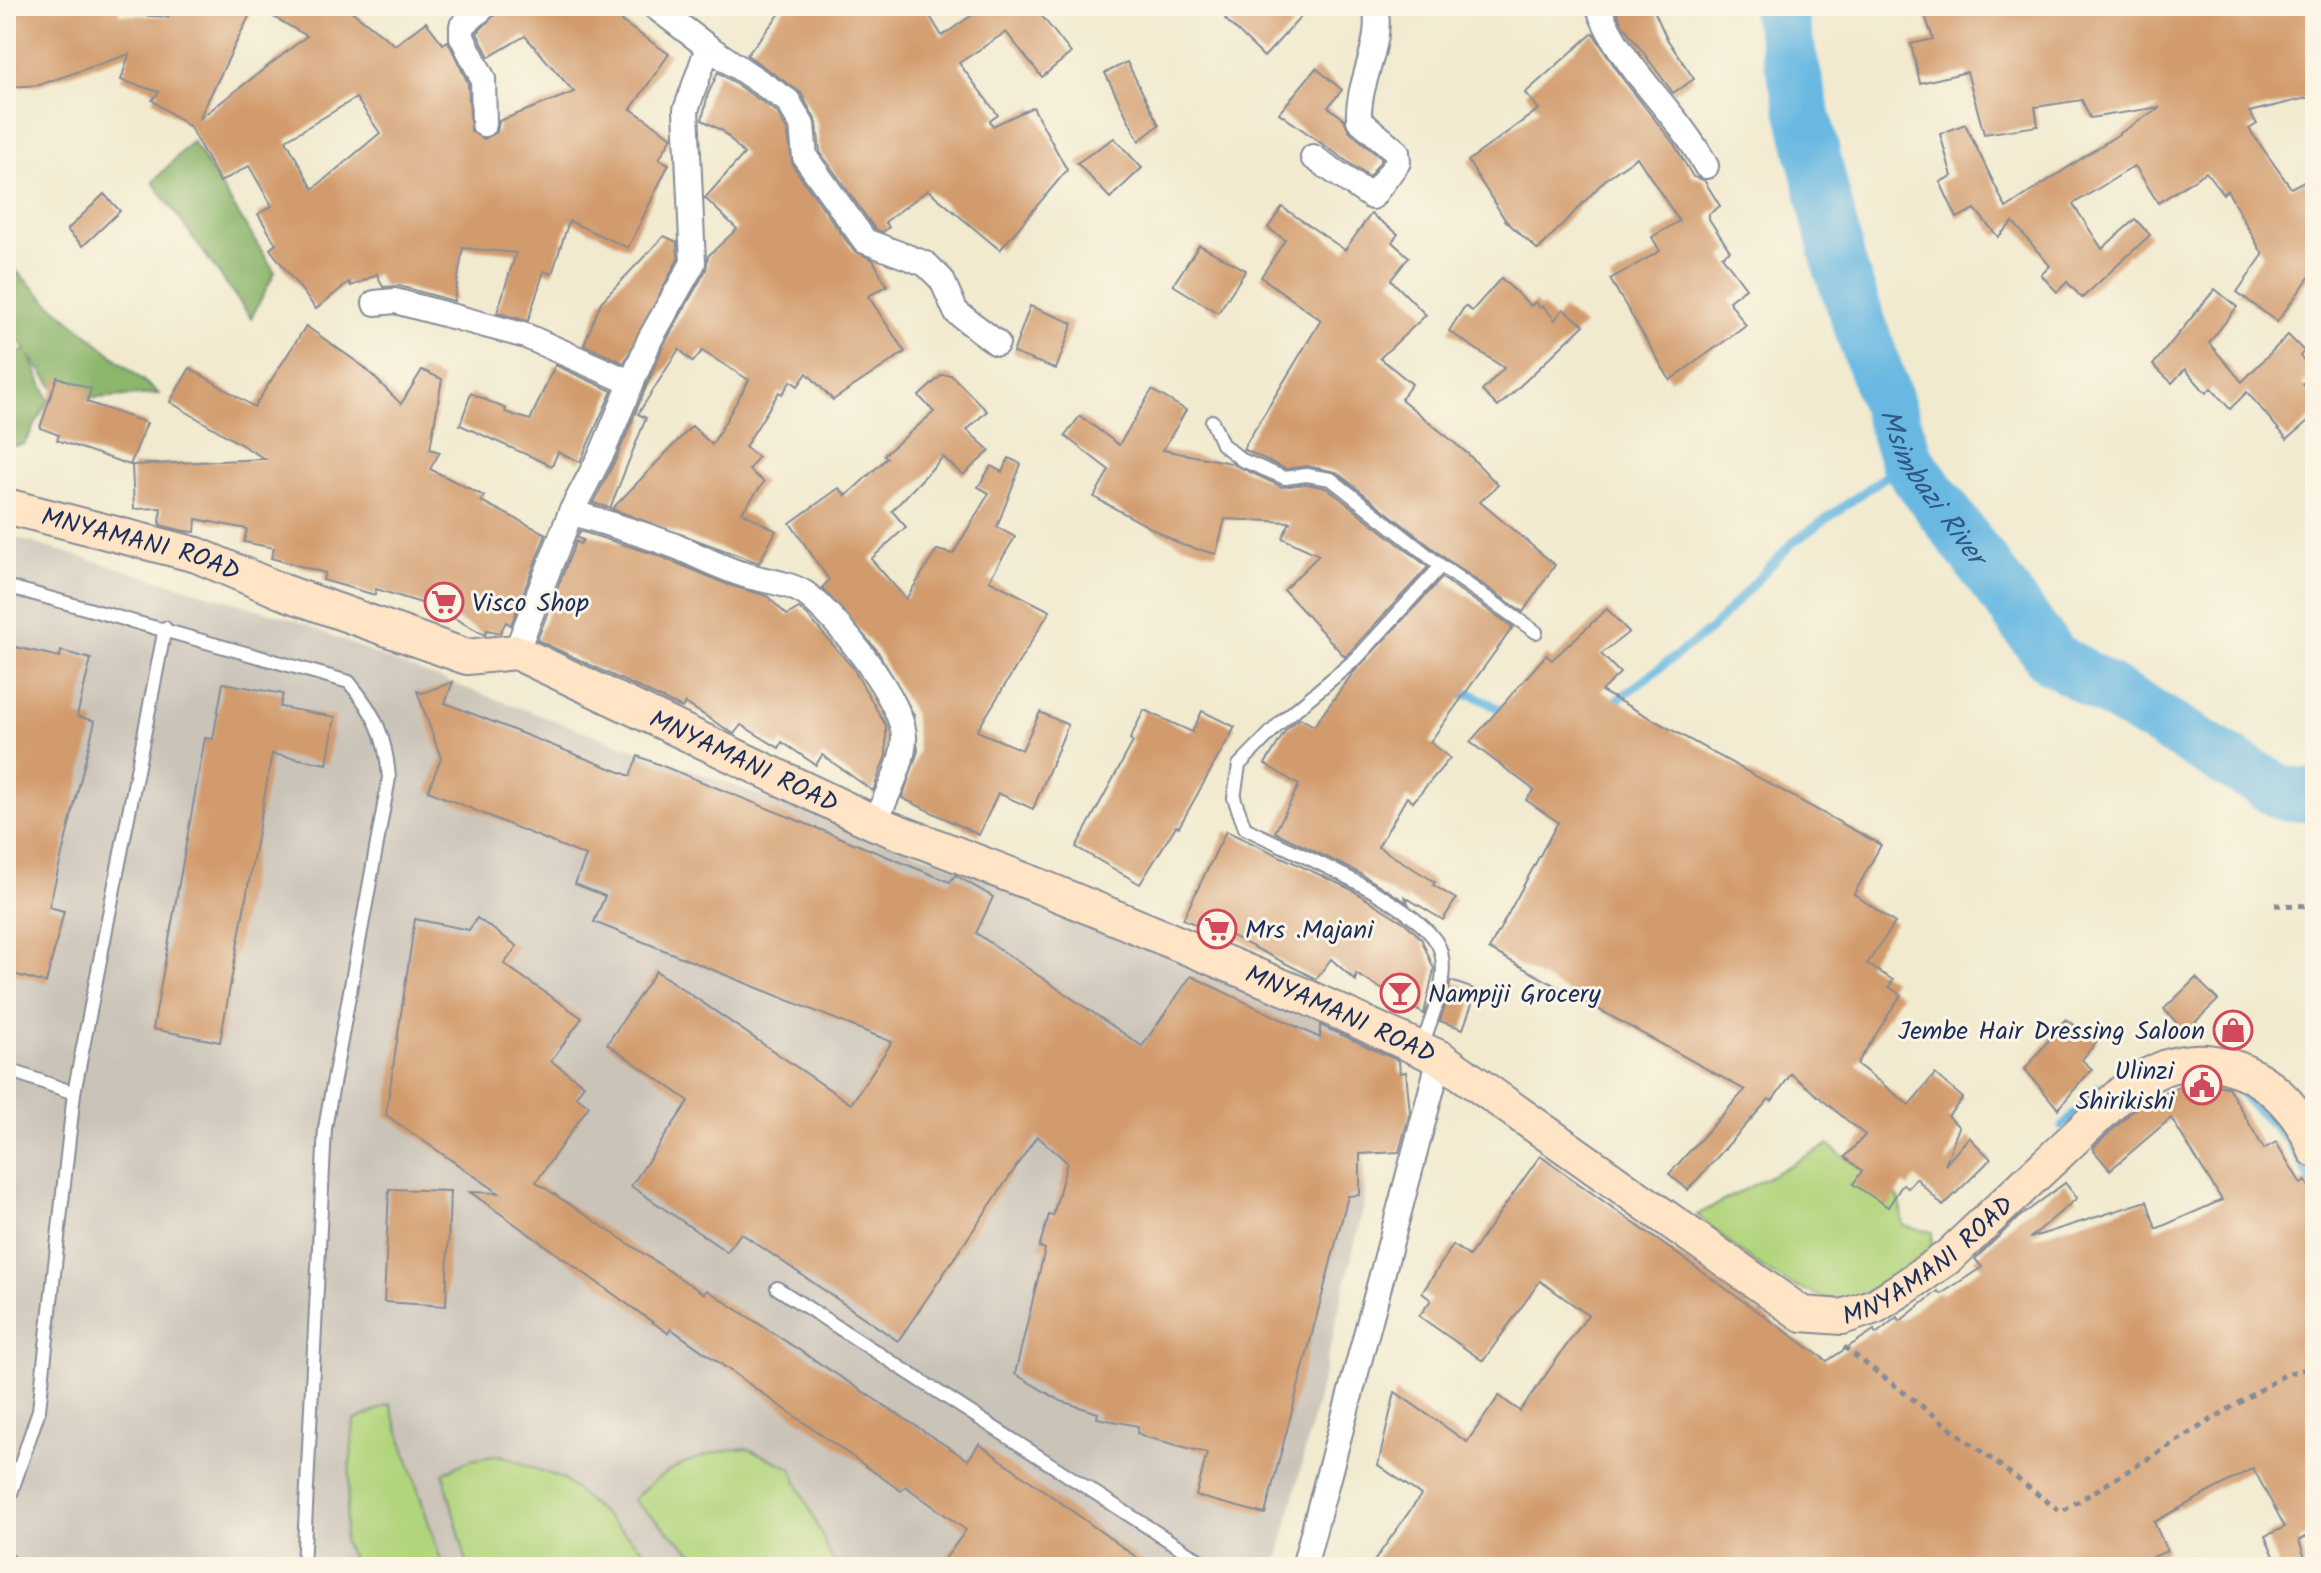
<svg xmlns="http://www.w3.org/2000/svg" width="2321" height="1573" font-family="Kalam,sans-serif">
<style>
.industrial{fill:#cac3b8}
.green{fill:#b1d47c;stroke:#66826d;stroke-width:2}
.forest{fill:#8cb66c;stroke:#547265;stroke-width:2}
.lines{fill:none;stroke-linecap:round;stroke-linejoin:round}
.stream{stroke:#68b8e2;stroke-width:9}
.river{stroke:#68b8e2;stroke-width:54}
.building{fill:#d29b6d;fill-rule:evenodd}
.lane-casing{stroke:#868c96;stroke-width:16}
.street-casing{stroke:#868c96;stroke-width:28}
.secondary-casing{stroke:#868c96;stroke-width:38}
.path{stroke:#868c96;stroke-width:5;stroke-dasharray:6 6;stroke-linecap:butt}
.lane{stroke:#fff;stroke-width:12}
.street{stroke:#fff;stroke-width:24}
.secondary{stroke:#ffe4c6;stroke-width:34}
.labels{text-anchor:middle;stroke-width:6;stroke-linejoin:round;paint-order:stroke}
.street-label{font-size:26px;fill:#1b2f5e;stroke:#fcf5e5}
.poi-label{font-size:26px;fill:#1b2f5e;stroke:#fcf5e5;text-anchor:start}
.water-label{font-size:28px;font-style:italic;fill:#325886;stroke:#fcf5e5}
</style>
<rect width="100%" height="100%" fill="#fcf5e5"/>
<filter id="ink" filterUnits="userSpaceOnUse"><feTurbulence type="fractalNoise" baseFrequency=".0125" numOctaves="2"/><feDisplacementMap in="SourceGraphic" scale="16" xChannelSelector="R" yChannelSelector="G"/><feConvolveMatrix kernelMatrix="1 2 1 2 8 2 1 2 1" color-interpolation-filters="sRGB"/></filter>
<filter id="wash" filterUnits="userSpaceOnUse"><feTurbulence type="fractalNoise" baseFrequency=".006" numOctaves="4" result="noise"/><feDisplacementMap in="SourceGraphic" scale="32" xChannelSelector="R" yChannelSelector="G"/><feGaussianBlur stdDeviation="1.8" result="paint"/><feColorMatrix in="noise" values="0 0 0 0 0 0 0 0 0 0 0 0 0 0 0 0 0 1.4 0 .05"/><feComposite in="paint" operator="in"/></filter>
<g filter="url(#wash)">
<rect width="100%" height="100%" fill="#f1eacf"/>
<path class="industrial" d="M 6,535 L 295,620 L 391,661 L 968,871 L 1361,1025 L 1365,1201 L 1277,1567 L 6,1567 Z"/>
<g class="green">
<path d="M 1828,1145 L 1899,1198 L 1903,1226 L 1932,1232 L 1932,1252 L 1848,1303 C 1780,1290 1748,1259 1697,1215 Z"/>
<path d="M 390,1404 L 443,1567 L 356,1567 L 344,1542 L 354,1421 Z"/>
<path d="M 747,1448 L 791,1468 L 836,1567 L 709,1567 L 633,1500 C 662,1468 704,1451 747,1448 Z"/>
<path d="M 500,1455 L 563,1479 L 663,1567 L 468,1567 L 443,1473 L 470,1460 Z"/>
</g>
<g class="forest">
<path d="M 192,141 L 275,272 L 251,318 L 153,182 Z"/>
<path d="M 6,261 L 46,300 L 159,394 L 63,400 L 29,355 L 49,400 L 24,444 L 6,447 L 6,354 L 26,351 L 6,323 Z"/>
</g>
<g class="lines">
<g class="stream">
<path d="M 1454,696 L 1472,694 L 1510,715"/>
<path d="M 1608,707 L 1710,630 L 1791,544 L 1907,461"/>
<path d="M 2228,1080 L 2288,1141 L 2315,1188"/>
<path d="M 2062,1127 L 2099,1088"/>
</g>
<path class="river" id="s1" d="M 1778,6 L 1840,267 L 1907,461 L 2051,657 L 2282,793 L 2315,796"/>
</g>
<g id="blocks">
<g class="building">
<path d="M 6,6 L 119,6 L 119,14 L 168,17 L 173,6 L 345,6 L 395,45 L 426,22 L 443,44 L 448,41 L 468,83 L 471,131 L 484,139 L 497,132 L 499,121 L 574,92 L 525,36 L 489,57 L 477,33 L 499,10 L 506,6 L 635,6 L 621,21 L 669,54 L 631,109 L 672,137 L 659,159 L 669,164 L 628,248 L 569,221 L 552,274 L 544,271 L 528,321 L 497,313 L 516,253 L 463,248 L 454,301 L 399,286 L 383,287 L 377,274 L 361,282 L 351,286 L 349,282 L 316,309 L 270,249 L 276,244 L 258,214 L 272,206 L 249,166 L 220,182 L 190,127 L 152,100 L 159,92 L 121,80 L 129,54 L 39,85 L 10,87 L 6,70 ZM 254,6 L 307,36 L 199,119 ZM 356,98 L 380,133 L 313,189 L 286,140 Z"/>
<path d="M 786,6 L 924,6 L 942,36 L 985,6 L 1045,6 L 1038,11 L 1071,53 L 1042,77 L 1006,32 L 959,63 L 998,115 L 990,121 L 993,126 L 1033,107 L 1067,170 L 1000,250 L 928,190 L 885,222 L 889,227 L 883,232 L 875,229 L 820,152 L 817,123 L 801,93 L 747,55 Z"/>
<path d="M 1237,6 L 1311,6 L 1264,57 L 1225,19 Z"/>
<path d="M 1625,6 L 1652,6 L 1667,39 L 1694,79 L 1673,93 L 1621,22 L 1616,10 Z"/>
<path d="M 1922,6 L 2315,6 L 2315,96 L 2249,112 L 2257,124 L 2249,129 L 2291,188 L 2315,175 L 2315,269 L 2277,322 L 2237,292 L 2263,255 L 2227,190 L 2223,194 L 2206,172 L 2158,203 L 2135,166 L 2073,204 L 2102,249 L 2135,219 L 2150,235 L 2082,298 L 2067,282 L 2057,292 L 2041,275 L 2050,266 L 2013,222 L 1998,237 L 1975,209 L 1957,218 L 1940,182 L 1952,176 L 1940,134 L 1965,124 L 2006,208 L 2160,107 L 2090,118 L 2082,100 L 2035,107 L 2038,126 L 1984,134 L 1967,72 L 1920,83 L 1911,44 L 1933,39 Z"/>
<path d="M 1593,33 L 1622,78 L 1674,144 L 1693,177 L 1704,180 L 1720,206 L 1709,214 L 1709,219 L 1730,251 L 1722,256 L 1746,288 L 1729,301 L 1746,326 L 1670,380 L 1610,279 L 1660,251 L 1652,237 L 1679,221 L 1637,157 L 1607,178 L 1538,250 L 1506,221 L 1468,161 L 1539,109 L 1525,93 Z"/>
<path d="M 1127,62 L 1159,125 L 1139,141 L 1105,73 Z"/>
<path d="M 1316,68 L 1342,90 L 1328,107 L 1344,119 L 1349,131 L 1382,159 L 1369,177 L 1279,113 Z"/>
<path d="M 718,72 L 777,112 L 787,130 L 793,166 L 853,250 L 873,260 L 887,286 L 868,296 L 905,352 L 833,400 L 807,373 L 798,386 L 791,381 L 782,394 L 779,392 L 745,447 L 758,457 L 749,470 L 764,482 L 742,512 L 776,531 L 759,563 L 612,509 L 692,426 L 712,445 L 749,380 L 702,351 L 693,362 L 679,349 L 638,414 L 646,418 L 610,508 L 593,503 L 616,459 L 663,346 L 706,270 L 708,256 L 737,229 L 705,198 L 744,154 L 723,131 L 702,120 L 708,94 Z"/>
<path d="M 1114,138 L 1142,168 L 1110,198 L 1077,163 Z"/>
<path d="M 104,194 L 120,211 L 83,246 L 67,230 Z"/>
<path d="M 1282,207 L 1345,250 L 1371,214 L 1398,234 L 1392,242 L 1409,257 L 1391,280 L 1426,315 L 1380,358 L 1412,384 L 1401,399 L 1468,454 L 1498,485 L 1480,502 L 1555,565 L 1523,612 L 1446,559 L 1336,472 L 1307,466 L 1286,469 L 1243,449 L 1321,320 L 1261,277 L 1285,240 L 1268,228 Z"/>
<path d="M 664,236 L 677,242 L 678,259 L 624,363 L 584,345 L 601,302 Z"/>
<path d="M 1199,245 L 1246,270 L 1218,313 L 1173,285 Z"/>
<path d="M 1501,278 L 1531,306 L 1535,302 L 1540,308 L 1543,306 L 1555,320 L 1563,309 L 1584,325 L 1498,407 L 1482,391 L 1504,368 L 1449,331 L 1465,306 L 1472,311 Z"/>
<path d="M 2215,289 L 2237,307 L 2209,343 L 2242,382 L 2288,335 L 2304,351 L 2300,356 L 2315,371 L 2302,384 L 2315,399 L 2315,415 L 2287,439 L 2247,392 L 2230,409 L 2211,388 L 2206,393 L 2185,369 L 2172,383 L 2153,365 Z"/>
<path d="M 1030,306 L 1073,323 L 1056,369 L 1013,353 Z"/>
<path d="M 306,326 L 364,367 L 401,404 L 422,370 L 442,379 L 430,449 L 440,452 L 430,469 L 484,496 L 481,501 L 546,534 L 511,625 L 506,622 L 500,633 L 487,630 L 485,635 L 434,607 L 376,589 L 375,595 L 323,580 L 325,573 L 271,558 L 274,548 L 244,542 L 247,529 L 196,519 L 195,532 L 184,531 L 160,525 L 161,508 L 134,509 L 132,465 L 265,459 L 170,402 L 190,368 L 254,407 Z"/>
<path d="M 555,365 L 612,391 L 580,462 L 558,452 L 552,466 L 460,425 L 471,393 L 506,409 L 505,412 L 530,420 Z"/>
<path d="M 942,375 L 951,375 L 987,411 L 967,430 L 990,451 L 963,475 L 943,457 L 892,511 L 906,527 L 871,559 L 906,599 L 937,550 L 953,554 L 989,493 L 978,487 L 991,466 L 1002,472 L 1009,458 L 1021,464 L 997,527 L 1015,537 L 989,580 L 1050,611 L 977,731 L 1022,750 L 1040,712 L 1068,725 L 1033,809 L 998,793 L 979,835 L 902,798 L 918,751 L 914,715 L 877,650 L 822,588 L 829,580 L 790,523 L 839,488 L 846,496 L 887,458 L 884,455 L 934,412 L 919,396 Z"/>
<path d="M 57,377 L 91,389 L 87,402 L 147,423 L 130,465 L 57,440 L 59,435 L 40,428 Z"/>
<path d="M 1152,390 L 1186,410 L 1163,450 L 1231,463 L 1282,487 L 1306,484 L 1327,488 L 1428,567 L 1345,657 L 1284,590 L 1319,555 L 1282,538 L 1290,522 L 1225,519 L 1216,554 L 1182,545 L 1094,497 L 1109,470 L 1065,436 L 1080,416 L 1119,445 Z"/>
<path d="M 580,531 L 657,555 L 729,585 L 767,596 L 787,615 L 799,608 L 808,616 L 853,668 L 886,726 L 886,755 L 873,791 L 822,755 L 816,765 L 782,742 L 779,748 L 741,725 L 734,734 L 685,703 L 682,708 L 537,640 L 576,541 L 580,544 L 583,540 L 577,538 Z"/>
<path d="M 1442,578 L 1513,627 L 1430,742 L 1450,758 L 1413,802 L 1407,797 L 1378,847 L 1435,882 L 1433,885 L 1456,899 L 1443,920 L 1405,897 L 1408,903 L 1359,873 L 1275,832 L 1299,785 L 1265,764 L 1286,730 L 1300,718 L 1314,726 L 1353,673 Z"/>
<path d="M 1607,609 L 1629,632 L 1601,654 L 1620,673 L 1601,691 L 1881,845 L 1854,894 L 1895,923 L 1867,964 L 1893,980 L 1889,987 L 1901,995 L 1857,1064 L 1909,1105 L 1935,1074 L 1963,1098 L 1948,1116 L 1959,1127 L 1945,1165 L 1969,1137 L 1991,1159 L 1943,1206 L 1916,1178 L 1908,1188 L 1903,1184 L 1888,1207 L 1853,1184 L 1862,1171 L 1845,1157 L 1865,1135 L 1791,1074 L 1772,1101 L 1769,1099 L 1688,1190 L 1669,1174 L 1745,1090 L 1489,949 L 1558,822 L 1526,800 L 1534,790 L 1470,742 L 1546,655 L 1552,660 Z"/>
<path d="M 6,645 L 60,657 L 61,651 L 91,659 L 77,716 L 95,721 L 49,907 L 64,911 L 46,983 L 6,972 Z"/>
<path d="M 453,682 L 445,703 L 630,776 L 638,756 L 950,882 L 955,875 L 993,897 L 976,933 L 1142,1046 L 1191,976 L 1320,1038 L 1320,1025 L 1399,1061 L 1400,1073 L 1406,1072 L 1410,1112 L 1399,1152 L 1360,1154 L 1360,1195 L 1348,1196 L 1265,1514 L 1196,1496 L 1207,1453 L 1146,1437 L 1137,1433 L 1138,1426 L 1097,1418 L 1098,1413 L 1061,1401 L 1015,1374 L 1045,1249 L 1039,1247 L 1049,1215 L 1053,1216 L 1067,1162 L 1037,1136 L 898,1341 L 741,1233 L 727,1252 L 631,1186 L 689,1101 L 607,1044 L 656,971 L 851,1104 L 892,1042 L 594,922 L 605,896 L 575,884 L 586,856 L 428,791 L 441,758 L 417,691 L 422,693 Z"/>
<path d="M 223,683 L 283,694 L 280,707 L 335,717 L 327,764 L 272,754 L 220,1042 L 153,1029 L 205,738 L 213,739 Z"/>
<path d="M 1144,710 L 1192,732 L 1202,711 L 1235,727 L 1179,827 L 1176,826 L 1140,884 L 1076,847 L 1133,742 L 1130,739 Z"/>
<path d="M 1226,831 L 1350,889 L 1405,923 L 1421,938 L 1434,969 L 1424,1014 L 1356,974 L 1356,981 L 1331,959 L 1316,979 L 1230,935 L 1228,939 L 1183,919 Z"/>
<path d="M 477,918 L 517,946 L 504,964 L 582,1018 L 551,1061 L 584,1085 L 576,1096 L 589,1106 L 536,1182 L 704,1294 L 707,1290 L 968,1460 L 979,1444 L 1150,1567 L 939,1567 L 966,1530 L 905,1486 L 901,1491 L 671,1329 L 668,1333 L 470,1192 L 499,1193 L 386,1115 L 415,919 L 469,930 Z"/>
<path d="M 2196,978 L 2218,1000 L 2185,1032 L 2164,1009 Z"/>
<path d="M 1451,981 L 1477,990 L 1463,1029 L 1440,1021 Z"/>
<path d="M 2066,1019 L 2097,1041 L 2082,1060 L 2092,1069 L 2058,1109 L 2025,1069 Z"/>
<path d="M 2193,1082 L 2228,1087 L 2264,1149 L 2276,1142 L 2301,1184 L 2306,1181 L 2315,1198 L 2315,1532 L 2299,1540 L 2308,1567 L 2279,1567 L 2265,1536 L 2285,1527 L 2253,1468 L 2154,1522 L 2167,1551 L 2130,1567 L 1370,1567 L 1421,1495 L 1378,1465 L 1395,1392 L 1467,1442 L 1499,1396 L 1520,1411 L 1588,1315 L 1540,1281 L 1483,1361 L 1419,1316 L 1431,1300 L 1422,1293 L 1453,1245 L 1469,1256 L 1540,1156 L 1827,1361 L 1874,1330 L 1876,1334 L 1897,1317 L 1900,1321 L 1938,1291 L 1941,1294 L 1982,1267 L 1975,1259 L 2018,1218 L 2065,1183 L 2077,1198 L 2030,1238 L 2147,1201 L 2156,1229 L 2222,1200 L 2171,1118 L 2110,1170 L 2094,1151 L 2094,1147 L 2144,1100 Z"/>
<path d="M 389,1189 L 450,1191 L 446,1306 L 384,1302 Z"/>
</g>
</g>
</g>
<g filter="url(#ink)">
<use href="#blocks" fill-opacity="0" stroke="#868c96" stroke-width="2"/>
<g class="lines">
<defs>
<g id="lane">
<path d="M 1212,421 L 1222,444 L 1242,460 L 1285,478 L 1306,475 L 1331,479 L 1441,566 L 1536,632"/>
<path d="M 6,586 L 349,682 C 375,713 386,737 389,778 L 325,1128 L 303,1567"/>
<path d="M 1421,1049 C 1430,1020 1449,983 1441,952 C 1428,905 1289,851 1245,828 L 1234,798 L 1239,765 L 1282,721 L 1357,658 L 1441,566"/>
<path d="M 6,1069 L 74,1093"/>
<path d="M 777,1288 L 1210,1567"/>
<path d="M 6,1508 L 39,1410 L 74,1093 L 165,628"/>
<path d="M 6,1559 L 17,1567"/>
</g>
<g id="street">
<path d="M 1598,6 C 1620,68 1676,109 1706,166"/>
<path d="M 708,47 L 788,101 L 802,125 L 805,157 L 865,241 L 926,264 L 942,280 L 956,312 L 997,343"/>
<path d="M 484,124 L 483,79 L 462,37 L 462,26 L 485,6"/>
<path d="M 1313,157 L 1372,197 L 1398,162 L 1397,152 L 1359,120 C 1357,81 1384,44 1375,6"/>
<path d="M 375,303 L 395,301 L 526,336 L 632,383"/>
<path d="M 571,512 C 605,523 641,533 675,546 C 697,555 719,567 742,574 C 763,581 788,582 806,594 C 835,615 903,700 904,737 C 904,765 885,797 875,823"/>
<path d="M 516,652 L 571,512 L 602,453 L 650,339 L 693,263 L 686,110 L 708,47 L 654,6"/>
<path d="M 1304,1567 L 1440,1058"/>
</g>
<g id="secondary">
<path id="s2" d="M 6,506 L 197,555 L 281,591 L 467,657 L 516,652 L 875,823 L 1034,884 L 1300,994 L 1440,1058 L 1802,1314 L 1842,1317 L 1875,1306 L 1905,1287 L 1948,1257 L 2133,1083 C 2144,1078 2156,1071 2167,1067 C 2232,1046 2294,1092 2315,1150"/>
</g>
</defs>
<use href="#lane" class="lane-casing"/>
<use href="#street" class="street-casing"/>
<use href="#secondary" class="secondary-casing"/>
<g class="path">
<path d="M 2275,905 L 2315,906"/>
<path d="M 1844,1347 L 2061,1512 L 2286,1374 L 2315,1367"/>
</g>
<use href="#lane" class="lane"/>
<use href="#street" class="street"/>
<use href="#secondary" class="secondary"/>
</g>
</g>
<defs>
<symbol id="supermarket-ring" viewBox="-11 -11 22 22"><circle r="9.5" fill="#fcf5e5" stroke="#d1495b" stroke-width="1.5"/><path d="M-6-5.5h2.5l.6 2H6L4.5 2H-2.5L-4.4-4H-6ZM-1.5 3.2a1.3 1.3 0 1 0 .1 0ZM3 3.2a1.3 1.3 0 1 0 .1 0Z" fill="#d1495b"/></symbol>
<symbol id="bar-ring" viewBox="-11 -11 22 22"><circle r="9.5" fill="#fcf5e5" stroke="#d1495b" stroke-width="1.5"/><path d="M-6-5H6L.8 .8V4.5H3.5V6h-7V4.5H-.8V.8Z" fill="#d1495b"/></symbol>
<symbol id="shop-ring" viewBox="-11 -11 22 22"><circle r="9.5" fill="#fcf5e5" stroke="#d1495b" stroke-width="1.5"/><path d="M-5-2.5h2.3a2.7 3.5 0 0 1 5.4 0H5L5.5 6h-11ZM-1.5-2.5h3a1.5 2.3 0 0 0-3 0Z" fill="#d1495b"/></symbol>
<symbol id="civic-ring" viewBox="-11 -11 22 22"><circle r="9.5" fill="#fcf5e5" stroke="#d1495b" stroke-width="1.5"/><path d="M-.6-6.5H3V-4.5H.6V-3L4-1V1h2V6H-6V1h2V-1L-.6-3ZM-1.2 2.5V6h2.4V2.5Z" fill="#d1495b"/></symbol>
</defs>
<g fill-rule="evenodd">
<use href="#supermarket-ring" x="422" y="580" width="44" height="44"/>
<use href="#supermarket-ring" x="1195" y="907" width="44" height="44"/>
<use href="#bar-ring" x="1378" y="971" width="44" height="44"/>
<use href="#shop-ring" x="2211" y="1008" width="44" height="44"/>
<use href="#civic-ring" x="2180" y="1063" width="44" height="44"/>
</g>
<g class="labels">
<g class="street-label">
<text dy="9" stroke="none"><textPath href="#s2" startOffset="140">MNYAMANI ROAD</textPath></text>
<text dy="9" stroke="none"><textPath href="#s2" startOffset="788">MNYAMANI ROAD</textPath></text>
<text dy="9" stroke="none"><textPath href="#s2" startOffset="1436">MNYAMANI ROAD</textPath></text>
<text dy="9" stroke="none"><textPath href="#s2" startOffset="2132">MNYAMANI ROAD</textPath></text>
</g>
<g class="poi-label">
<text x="472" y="611">Visco Shop</text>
<text x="1245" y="938">Mrs .Majani</text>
<text x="1428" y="1002">Nampiji Grocery</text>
<text x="2205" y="1039" text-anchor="end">Jembe Hair Dressing Saloon</text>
<text x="2174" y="1079" text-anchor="end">Ulinzi<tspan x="2174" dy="30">Shirikishi</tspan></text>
</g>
<g class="water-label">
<text dy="10" stroke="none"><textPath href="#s1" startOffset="508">Msimbazi River</textPath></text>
</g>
</g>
<rect width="2321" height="1573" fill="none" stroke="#fcf5e5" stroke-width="32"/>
</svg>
